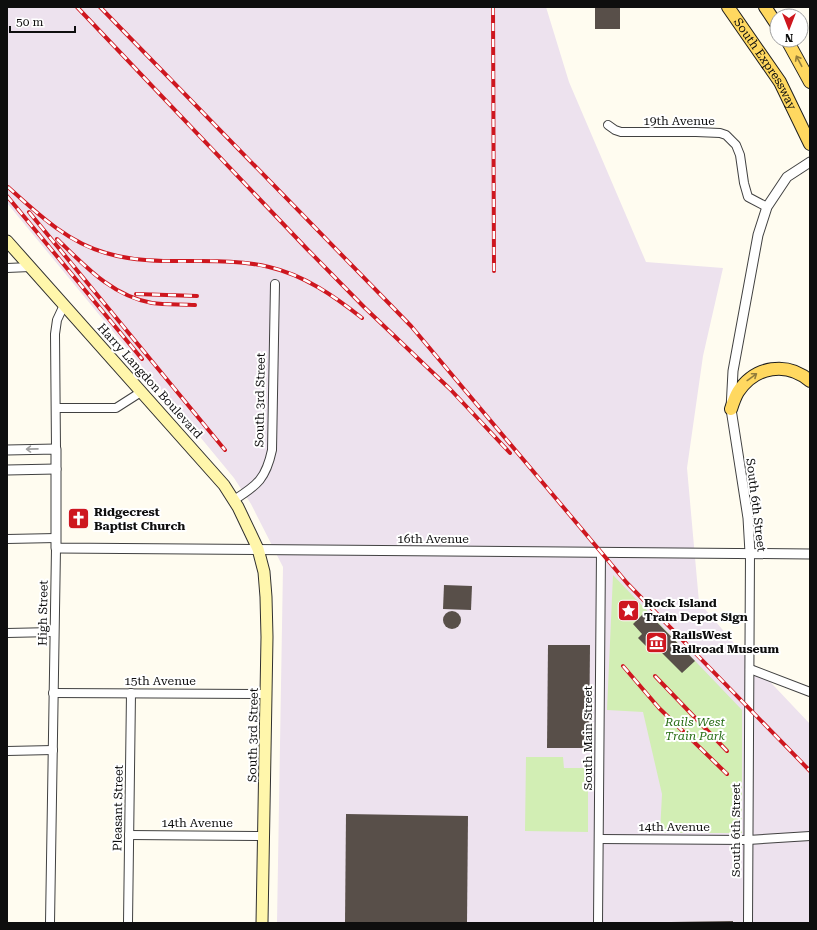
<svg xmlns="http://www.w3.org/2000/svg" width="817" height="930" font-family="'Roboto Serif',serif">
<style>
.industrial{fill:#ede2ee}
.green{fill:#d2eeb4}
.building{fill:#584f49}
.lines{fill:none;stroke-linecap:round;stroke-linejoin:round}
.minor-casing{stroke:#414141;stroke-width:10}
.tertiary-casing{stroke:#414141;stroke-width:11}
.secondary-casing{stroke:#303030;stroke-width:13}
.primary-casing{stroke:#1f1f1f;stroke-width:14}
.minor{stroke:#fff;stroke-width:8}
.tertiary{stroke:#fff;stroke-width:9}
.secondary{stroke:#fff6ab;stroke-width:11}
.primary{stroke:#ffd860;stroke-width:12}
.rail-casing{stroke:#ce171f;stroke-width:4}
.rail{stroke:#fff;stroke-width:2.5;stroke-dasharray:8;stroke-linecap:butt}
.oneway{stroke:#937d3b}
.oneway2{stroke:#9f9f9f}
.labels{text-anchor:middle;stroke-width:4;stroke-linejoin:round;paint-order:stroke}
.street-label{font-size:12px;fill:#0e0e0e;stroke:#fff}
.poi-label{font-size:12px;font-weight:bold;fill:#0e0e0e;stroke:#fff;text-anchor:start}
.park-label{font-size:12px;font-style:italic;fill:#296e17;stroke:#fff}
</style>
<rect width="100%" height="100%" fill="#fffcf0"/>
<path class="industrial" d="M 7,7 L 546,7 L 569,82 L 646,262 L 723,268 L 703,356 L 687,468 L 699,602 L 739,649 L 810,724 L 810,923 L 277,923 L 283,567 L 251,504 L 234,478 L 7,203 Z"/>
<g class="green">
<path d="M 613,575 L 742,710 L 742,833 L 660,833 L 662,794 L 643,712 L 607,710 Z"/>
<path d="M 526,757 L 563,757 L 564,768 L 588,768 L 588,832 L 525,831 Z"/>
</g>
<g class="building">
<rect x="595" y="7" width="25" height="22"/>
<path d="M 444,585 L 472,586 L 471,610 L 443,609 Z"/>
<path d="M 646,611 L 695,661 L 682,673 L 660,651 L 658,652 L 651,645 L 648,648 L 638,638 L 642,634 L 633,624 Z"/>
<circle cx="452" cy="620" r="9"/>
<path d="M 548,645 L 590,645 L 589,748 L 547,748 Z"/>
<path d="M 346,814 L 468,816 L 467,923 L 345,923 Z"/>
<path d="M 733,921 L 733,923 L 671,923 L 671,922 Z"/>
</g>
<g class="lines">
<defs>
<g id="minor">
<path d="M 608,125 L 615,130 L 621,132 L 696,132 L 720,133 L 726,135 L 736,145 L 740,155 L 744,183 L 748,197 L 767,207"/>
<path d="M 7,268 L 30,267"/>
<path d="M 56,408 L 116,408 L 141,392"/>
<path d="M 56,449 L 55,334 L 57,320 L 64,305"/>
<path d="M 234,500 C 258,485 266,478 272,450 L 275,284"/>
<path d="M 7,539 L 56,538"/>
<path d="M 7,633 L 54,632"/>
<path d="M 750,669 L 810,692"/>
<path d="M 53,693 L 266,694"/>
<path d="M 7,751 L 53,750"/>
<path d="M 129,835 L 264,836"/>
<path d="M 599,839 L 748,840 L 810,836"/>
<path d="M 50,923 L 56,548"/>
<path d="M 128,923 L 131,693"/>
<path d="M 598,923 L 601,552"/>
<path d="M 748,923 L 750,553"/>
</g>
<g id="tertiary">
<path d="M 7,450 L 56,449 L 56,548 L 810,554"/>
<path d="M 7,470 L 56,469"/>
<path d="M 750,553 L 748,518 L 731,409 L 733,371 L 758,235 L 767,207 L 787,177 L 810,162"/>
</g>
<path id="secondary" d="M 7,241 L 224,485 L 238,507 L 258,549 L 264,572 L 266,597 L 267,637 L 262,923"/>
<g id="primary">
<path id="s1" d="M 728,7 L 780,82 L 810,144"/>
<path d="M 765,7 L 777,25"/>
<path d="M 787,40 L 810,82"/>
<path d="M 731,409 C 733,403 735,397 738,392 C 755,366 787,361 810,381"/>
</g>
</defs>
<use href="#minor" class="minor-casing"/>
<use href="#tertiary" class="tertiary-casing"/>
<use href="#secondary" class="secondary-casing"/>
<use href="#primary" class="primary-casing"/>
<use href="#minor" class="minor"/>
<use href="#tertiary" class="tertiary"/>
<use href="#secondary" class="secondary"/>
<use href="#primary" class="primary"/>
<defs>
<g id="rail">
<path d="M 77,7 L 307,249 L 365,308 L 450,389 L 510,453"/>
<path d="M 100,7 L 411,326 L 627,583 L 810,771"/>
<path d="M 493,7 L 494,271"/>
<path d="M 8,187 C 38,214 67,242 106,253 C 159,269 215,254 269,267 C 304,275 334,296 362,318"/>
<path d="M 7,196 L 142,359"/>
<path d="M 29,212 L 225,450"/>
<path d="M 57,239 C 85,266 112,296 152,303 C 166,305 181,304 195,305"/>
<path d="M 136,294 L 197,296"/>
<path d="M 623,666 L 659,708 L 727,774"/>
<path d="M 655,676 L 727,751"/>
</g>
</defs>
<use href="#rail" class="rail-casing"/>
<use href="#rail" class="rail"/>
</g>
<defs><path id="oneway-shaft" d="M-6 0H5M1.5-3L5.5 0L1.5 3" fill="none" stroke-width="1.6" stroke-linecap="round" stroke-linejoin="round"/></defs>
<g class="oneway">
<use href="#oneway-shaft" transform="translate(799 61) rotate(-118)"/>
<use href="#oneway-shaft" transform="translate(752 377) rotate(-36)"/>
</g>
<use class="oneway2" href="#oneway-shaft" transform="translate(32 449) rotate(179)"/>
<defs>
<symbol id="church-square" viewBox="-11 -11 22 22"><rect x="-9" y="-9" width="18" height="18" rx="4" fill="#ce171f" stroke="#fff"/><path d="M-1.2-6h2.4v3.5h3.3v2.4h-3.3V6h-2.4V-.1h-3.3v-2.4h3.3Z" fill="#fff"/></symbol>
<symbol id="sight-square" viewBox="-11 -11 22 22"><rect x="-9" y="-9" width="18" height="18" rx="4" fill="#ce171f" stroke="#fff"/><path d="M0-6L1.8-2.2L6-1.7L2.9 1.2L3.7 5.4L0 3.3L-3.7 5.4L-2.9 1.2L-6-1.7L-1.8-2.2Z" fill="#fff"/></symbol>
<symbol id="museum-square" viewBox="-11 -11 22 22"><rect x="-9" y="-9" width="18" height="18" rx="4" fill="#ce171f" stroke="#fff"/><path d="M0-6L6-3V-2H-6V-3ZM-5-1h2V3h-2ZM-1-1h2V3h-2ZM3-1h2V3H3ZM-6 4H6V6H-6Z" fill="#fff"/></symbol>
</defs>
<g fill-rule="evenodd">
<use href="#church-square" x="66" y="506" width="25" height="25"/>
<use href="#sight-square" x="616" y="598" width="25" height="25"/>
<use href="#museum-square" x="644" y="630" width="25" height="25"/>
</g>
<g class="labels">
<g class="street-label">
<text dy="4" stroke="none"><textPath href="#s1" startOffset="68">South Expressway</textPath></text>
<text x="679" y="125">19th Avenue</text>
<text transform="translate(150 381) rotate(48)" y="4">Harry Langdon Boulevard</text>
<text transform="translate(260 400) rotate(-89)" y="4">South 3rd Street</text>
<text transform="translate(756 505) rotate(83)" y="4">South 6th Street</text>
<text x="433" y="543">16th Avenue</text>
<text transform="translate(43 613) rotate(-89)" y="4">High Street</text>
<text x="160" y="685">15th Avenue</text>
<text transform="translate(253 735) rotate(-89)" y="4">South 3rd Street</text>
<text transform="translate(588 738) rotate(-90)" y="4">South Main Street</text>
<text transform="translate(118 808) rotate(-89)" y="4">Pleasant Street</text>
<text x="197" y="827">14th Avenue</text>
<text x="674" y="831">14th Avenue</text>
<text transform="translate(736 830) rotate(-90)" y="4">South 6th Street</text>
</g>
<g class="poi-label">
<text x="94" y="516">Ridgecrest<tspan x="94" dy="14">Baptist Church</tspan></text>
<text x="644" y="607">Rock Island<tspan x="644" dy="14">Train Depot Sign</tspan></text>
<text x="672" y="639">RailsWest<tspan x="672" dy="14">Railroad Museum</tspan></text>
</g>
<g class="park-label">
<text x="695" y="726">Rails West<tspan x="695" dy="14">Train Park</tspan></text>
</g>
</g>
<rect width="817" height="930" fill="none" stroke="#0e0e0e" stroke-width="16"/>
<g transform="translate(789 28) rotate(180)"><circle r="19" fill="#ffffff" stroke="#9f9f9f"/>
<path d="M0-3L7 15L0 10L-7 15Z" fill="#ce171f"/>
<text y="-6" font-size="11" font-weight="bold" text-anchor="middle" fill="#0e0e0e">N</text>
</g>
<path d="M10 26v6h65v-6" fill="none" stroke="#0e0e0e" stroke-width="2"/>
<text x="16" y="26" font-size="12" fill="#0e0e0e" stroke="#ffffff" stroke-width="3" paint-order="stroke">50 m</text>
</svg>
